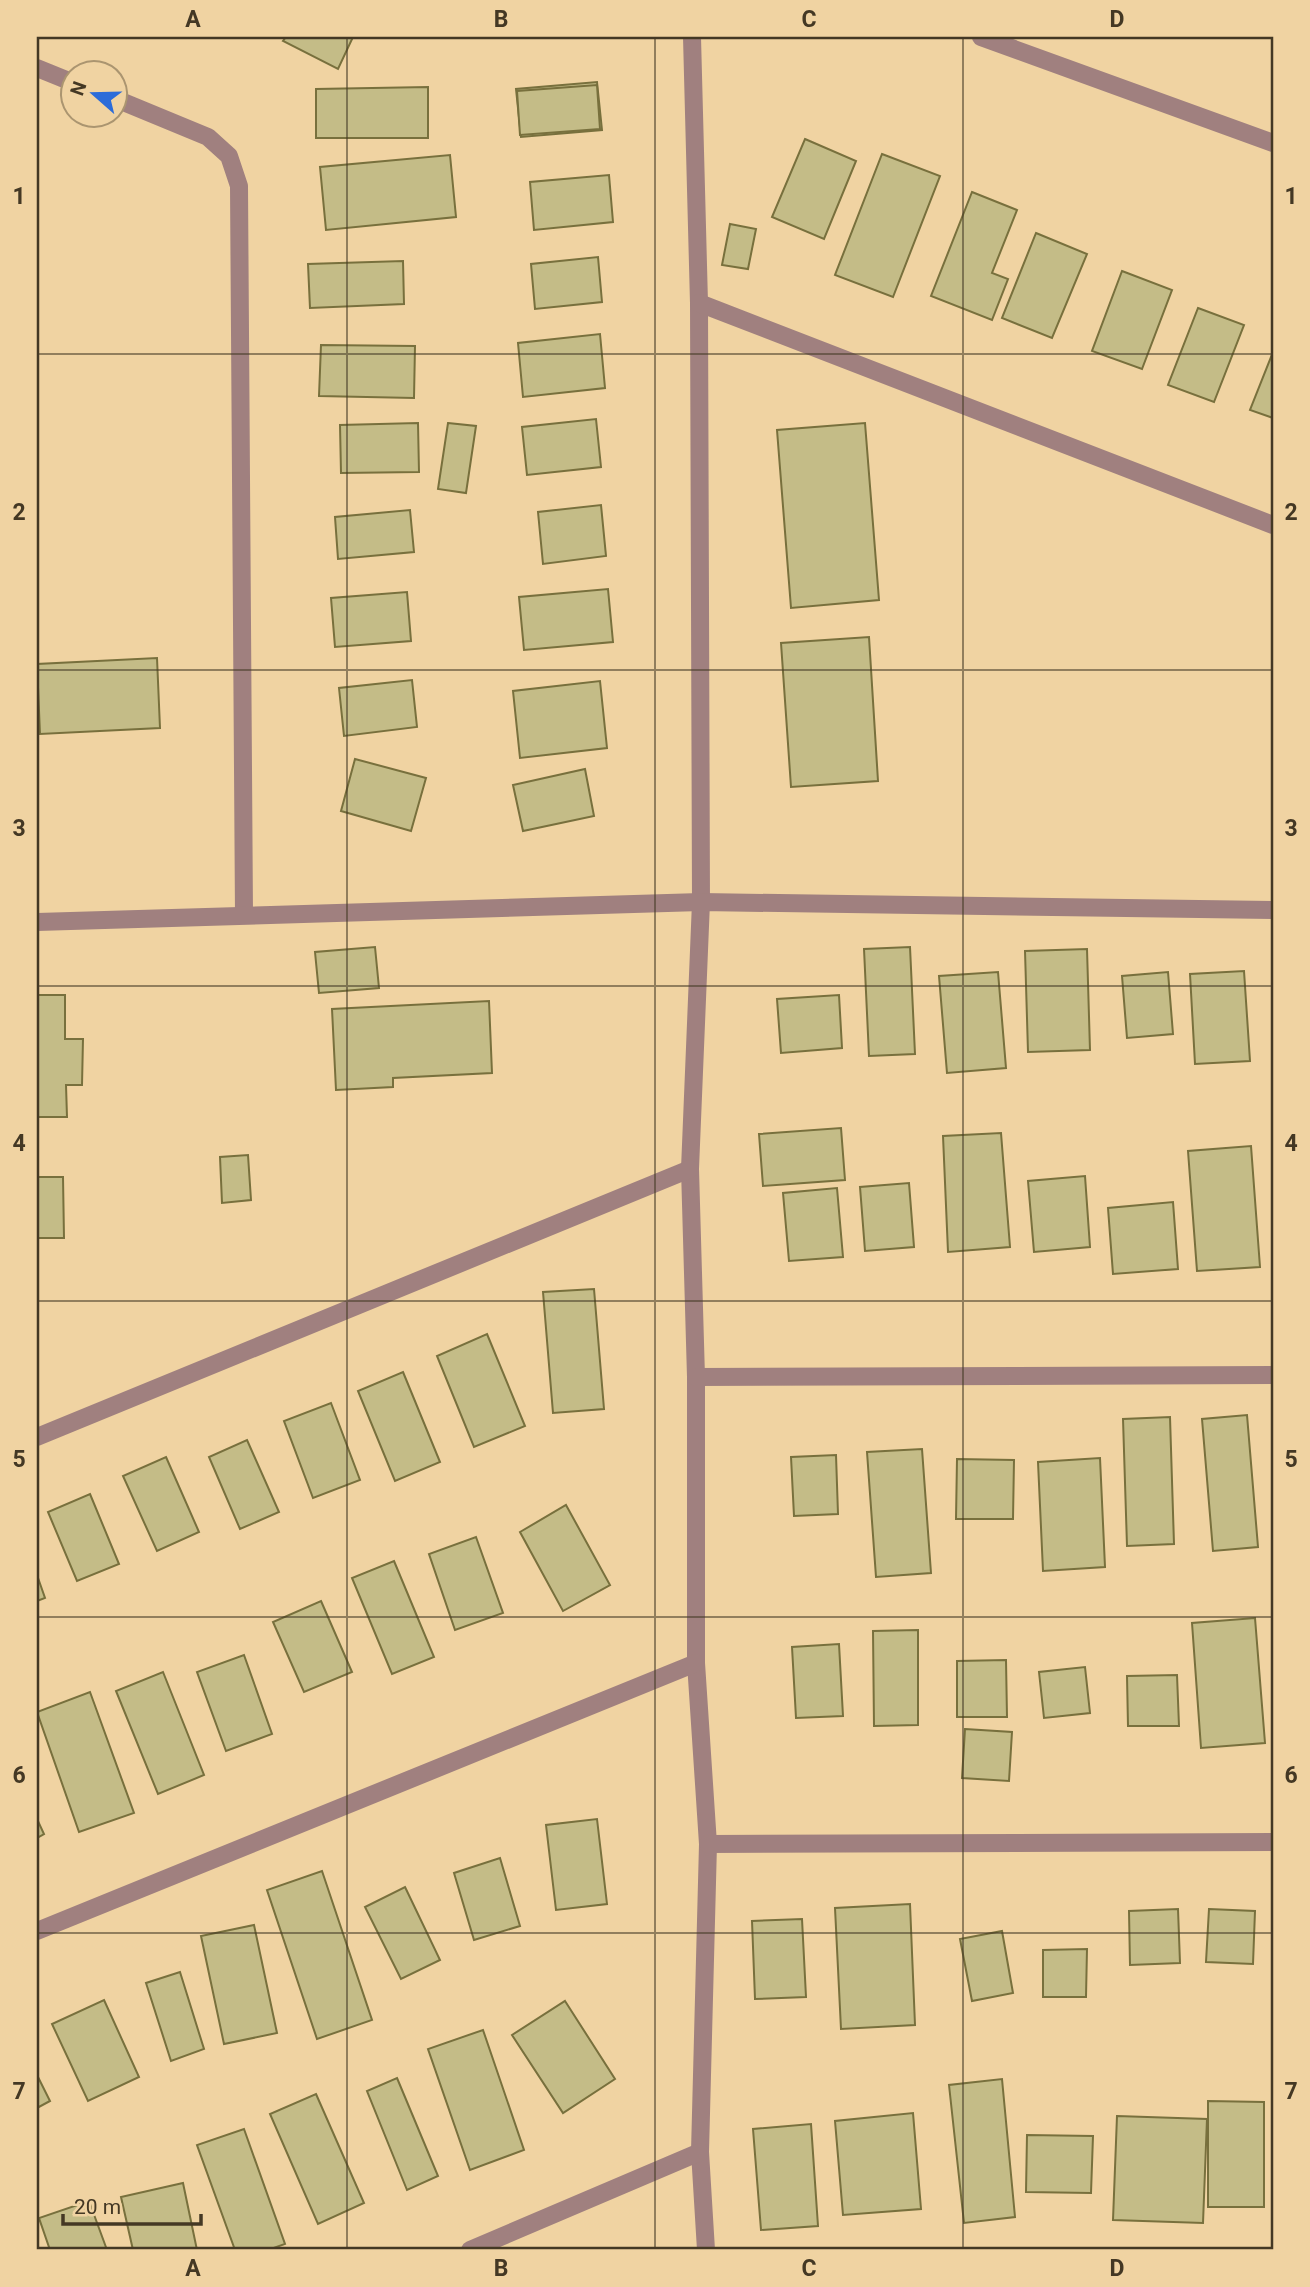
<svg xmlns="http://www.w3.org/2000/svg" width="1310" height="2287" font-family="Roboto,sans-serif">
<style>
.building{fill:#c4bc87;stroke:#78703d;stroke-width:2}
.lines{fill:none;stroke-linecap:round;stroke-linejoin:round}
.minor{stroke:#a0807f;stroke-width:18}
.grid{fill:none;stroke:#443824;stroke-width:2;stroke-opacity:0.55}
.neatline{fill:none;stroke:#443824;stroke-width:2.5}
.grid-label{font-size:23px;text-anchor:middle;font-weight:bold;fill:#443824}
</style>
<rect width="100%" height="100%" fill="#f0d3a2"/>
<g class="building">
<path d="M 286,37 L 353,37 L 338,69 L 283,41 Z"/>
<path d="M 597,82 L 602,130 L 521,137 L 516,89 Z"/>
<path d="M 597,85 L 600,129 L 520,135 L 517,91 Z"/>
<path d="M 428,87 L 428,138 L 316,138 L 316,89 Z"/>
<path d="M 805,139 L 856,161 L 824,239 L 772,217 Z"/>
<path d="M 882,154 L 940,176 L 893,297 L 835,275 Z"/>
<path d="M 450,155 L 456,217 L 326,230 L 320,167 Z"/>
<path d="M 609,175 L 613,222 L 534,230 L 530,182 Z"/>
<path d="M 972,192 L 1017,210 L 992,273 L 1008,279 L 992,320 L 931,296 Z"/>
<path d="M 730,224 L 756,229 L 748,269 L 722,265 Z"/>
<path d="M 1036,233 L 1087,254 L 1052,338 L 1002,318 Z"/>
<path d="M 598,257 L 602,302 L 535,309 L 531,264 Z"/>
<path d="M 403,261 L 404,304 L 310,308 L 308,264 Z"/>
<path d="M 1122,271 L 1172,290 L 1142,369 L 1092,351 Z"/>
<path d="M 1198,308 L 1244,325 L 1214,402 L 1168,385 Z"/>
<path d="M 600,334 L 605,388 L 523,397 L 518,343 Z"/>
<path d="M 321,345 L 415,346 L 414,398 L 319,396 Z"/>
<path d="M 1273,352 L 1273,418 L 1250,410 Z"/>
<path d="M 596,419 L 601,467 L 527,475 L 522,427 Z"/>
<path d="M 418,423 L 419,472 L 341,473 L 340,425 Z"/>
<path d="M 448,423 L 476,426 L 466,493 L 438,489 Z"/>
<path d="M 865,423 L 879,600 L 791,608 L 777,430 Z"/>
<path d="M 601,505 L 606,556 L 543,564 L 538,512 Z"/>
<path d="M 410,510 L 414,552 L 338,559 L 335,517 Z"/>
<path d="M 608,589 L 613,642 L 524,650 L 519,597 Z"/>
<path d="M 407,592 L 411,641 L 335,647 L 331,598 Z"/>
<path d="M 869,637 L 878,781 L 791,787 L 781,643 Z"/>
<path d="M 157,658 L 160,728 L 40,734 L 37,664 Z"/>
<path d="M 412,680 L 417,727 L 344,736 L 339,688 Z"/>
<path d="M 600,681 L 607,748 L 520,758 L 513,691 Z"/>
<path d="M 355,759 L 426,778 L 411,831 L 341,811 Z"/>
<path d="M 585,769 L 594,816 L 523,831 L 513,785 Z"/>
<path d="M 375,947 L 379,988 L 319,993 L 315,952 Z"/>
<path d="M 910,947 L 915,1054 L 869,1056 L 864,949 Z"/>
<path d="M 1087,949 L 1090,1050 L 1028,1052 L 1025,951 Z"/>
<path d="M 1244,971 L 1250,1061 L 1195,1064 L 1190,974 Z"/>
<path d="M 998,972 L 1006,1068 L 947,1073 L 939,976 Z"/>
<path d="M 1168,972 L 1173,1034 L 1127,1038 L 1122,976 Z"/>
<path d="M 37,995 L 65,995 L 65,1039 L 83,1039 L 82,1085 L 66,1085 L 67,1117 L 37,1117 Z"/>
<path d="M 839,995 L 842,1048 L 781,1053 L 777,999 Z"/>
<path d="M 489,1001 L 492,1073 L 393,1078 L 393,1087 L 336,1090 L 332,1009 Z"/>
<path d="M 841,1128 L 845,1180 L 763,1186 L 759,1134 Z"/>
<path d="M 1001,1133 L 1010,1247 L 948,1252 L 943,1136 Z"/>
<path d="M 1251,1146 L 1260,1267 L 1197,1271 L 1188,1151 Z"/>
<path d="M 248,1155 L 251,1200 L 222,1203 L 220,1157 Z"/>
<path d="M 1085,1176 L 1090,1247 L 1034,1252 L 1028,1181 Z"/>
<path d="M 37,1177 L 63,1177 L 64,1238 L 37,1238 Z"/>
<path d="M 909,1183 L 914,1247 L 865,1251 L 860,1187 Z"/>
<path d="M 837,1188 L 843,1257 L 789,1261 L 783,1193 Z"/>
<path d="M 1173,1202 L 1178,1269 L 1113,1274 L 1108,1208 Z"/>
<path d="M 594,1289 L 604,1409 L 553,1413 L 543,1292 Z"/>
<path d="M 487,1334 L 525,1426 L 474,1447 L 437,1356 Z"/>
<path d="M 403,1372 L 440,1462 L 395,1481 L 358,1391 Z"/>
<path d="M 331,1403 L 360,1480 L 313,1498 L 284,1421 Z"/>
<path d="M 1247,1415 L 1258,1547 L 1213,1551 L 1202,1419 Z"/>
<path d="M 1170,1417 L 1174,1544 L 1127,1546 L 1123,1419 Z"/>
<path d="M 247,1440 L 279,1512 L 240,1529 L 209,1457 Z"/>
<path d="M 922,1449 L 931,1573 L 876,1577 L 867,1452 Z"/>
<path d="M 836,1455 L 838,1514 L 794,1516 L 791,1457 Z"/>
<path d="M 166,1457 L 199,1532 L 157,1551 L 123,1476 Z"/>
<path d="M 1100,1458 L 1105,1567 L 1043,1571 L 1038,1462 Z"/>
<path d="M 957,1459 L 1014,1460 L 1013,1519 L 956,1519 Z"/>
<path d="M 90,1494 L 119,1564 L 77,1581 L 48,1512 Z"/>
<path d="M 566,1505 L 610,1585 L 563,1611 L 520,1532 Z"/>
<path d="M 476,1537 L 503,1613 L 455,1630 L 429,1554 Z"/>
<path d="M 394,1561 L 434,1657 L 392,1674 L 352,1578 Z"/>
<path d="M 37,1575 L 45,1598 L 37,1601 Z"/>
<path d="M 321,1601 L 352,1672 L 304,1692 L 273,1622 Z"/>
<path d="M 1255,1618 L 1265,1743 L 1201,1748 L 1192,1623 Z"/>
<path d="M 918,1630 L 918,1725 L 874,1726 L 873,1631 Z"/>
<path d="M 839,1644 L 843,1716 L 796,1718 L 792,1647 Z"/>
<path d="M 244,1655 L 272,1734 L 226,1751 L 197,1672 Z"/>
<path d="M 1006,1660 L 1007,1717 L 957,1717 L 957,1661 Z"/>
<path d="M 1085,1667 L 1090,1713 L 1044,1718 L 1039,1672 Z"/>
<path d="M 163,1672 L 204,1775 L 158,1794 L 116,1691 Z"/>
<path d="M 1177,1675 L 1179,1726 L 1128,1726 L 1127,1676 Z"/>
<path d="M 90,1692 L 134,1813 L 79,1832 L 37,1712 Z"/>
<path d="M 965,1729 L 1012,1732 L 1009,1781 L 962,1778 Z"/>
<path d="M 37,1819 L 44,1834 L 37,1838 Z"/>
<path d="M 597,1819 L 607,1904 L 556,1910 L 546,1825 Z"/>
<path d="M 500,1858 L 520,1926 L 474,1940 L 454,1873 Z"/>
<path d="M 322,1871 L 372,2020 L 317,2039 L 267,1890 Z"/>
<path d="M 405,1887 L 440,1960 L 401,1979 L 365,1907 Z"/>
<path d="M 910,1904 L 915,2025 L 841,2029 L 835,1908 Z"/>
<path d="M 1178,1909 L 1180,1963 L 1130,1965 L 1129,1911 Z"/>
<path d="M 1209,1909 L 1255,1911 L 1253,1964 L 1206,1962 Z"/>
<path d="M 802,1919 L 806,1997 L 755,1999 L 752,1921 Z"/>
<path d="M 254,1925 L 277,2033 L 224,2044 L 201,1936 Z"/>
<path d="M 1002,1931 L 1013,1993 L 972,2001 L 960,1939 Z"/>
<path d="M 1087,1949 L 1086,1997 L 1043,1997 L 1043,1950 Z"/>
<path d="M 180,1972 L 204,2049 L 171,2061 L 146,1983 Z"/>
<path d="M 104,2000 L 139,2077 L 88,2101 L 52,2024 Z"/>
<path d="M 565,2001 L 615,2079 L 563,2113 L 512,2035 Z"/>
<path d="M 483,2030 L 524,2150 L 470,2170 L 428,2049 Z"/>
<path d="M 37,2075 L 50,2101 L 37,2108 Z"/>
<path d="M 397,2078 L 438,2176 L 407,2190 L 367,2091 Z"/>
<path d="M 1002,2079 L 1015,2217 L 964,2223 L 949,2085 Z"/>
<path d="M 316,2094 L 364,2203 L 318,2224 L 270,2114 Z"/>
<path d="M 1208,2101 L 1264,2102 L 1264,2207 L 1208,2207 Z"/>
<path d="M 913,2113 L 921,2209 L 843,2215 L 835,2121 Z"/>
<path d="M 1117,2116 L 1207,2119 L 1203,2223 L 1113,2220 Z"/>
<path d="M 811,2124 L 818,2226 L 761,2230 L 753,2129 Z"/>
<path d="M 244,2129 L 285,2244 L 268,2250 L 235,2250 L 197,2145 Z"/>
<path d="M 1027,2135 L 1093,2136 L 1091,2193 L 1026,2192 Z"/>
<path d="M 183,2183 L 197,2250 L 133,2250 L 121,2197 Z"/>
<path d="M 89,2201 L 107,2250 L 50,2250 L 39,2218 Z"/>
</g>
<g class="lines">
<g class="minor">
<path d="M 692,37 L 699,303 L 701,902 L 690,1169 L 696,1377 L 696,1663 L 708,1844 L 700,2152 L 706,2250"/>
<path d="M 981,37 L 1273,143"/>
<path d="M 37,68 L 74,83"/>
<path d="M 116,99 L 208,137 L 229,156 L 239,186 L 244,915"/>
<path d="M 699,303 L 1273,525"/>
<path d="M 37,922 L 701,902 L 1273,910"/>
<path d="M 696,1377 L 1273,1375"/>
<path d="M 37,1437 L 690,1169"/>
<path d="M 708,1844 L 1273,1842"/>
<path d="M 37,1931 L 696,1663"/>
<path d="M 470,2250 L 700,2152"/>
</g>
</g>
<path class="grid" d="M 347,37 L 347,2250M 655,37 L 655,2250M 963,37 L 963,2250M 37,354 L 1273,354M 37,670 L 1273,670M 37,986 L 1273,986M 37,1301 L 1273,1301M 37,1617 L 1273,1617M 37,1933 L 1273,1933"/>
<rect width="1310" height="2287" fill="none" stroke="#f0d3a2" stroke-width="77"/>
<g transform="translate(94 94) rotate(290)"><circle r="33" fill="#f0d3a2" stroke="#ab9570" stroke-width="2"/>
<path d="M0-5L12 26L0 18L-12 26Z" fill="#2c6cd9"/>
<text y="-10" font-size="19" font-weight="bold" text-anchor="middle" fill="#443824">N</text>
</g>
<path d="M63 2214v10h138v-10" fill="none" stroke="#443824" stroke-width="3.5"/>
<text x="74" y="2214" font-size="21" fill="#443824" stroke="#f0d3a2" stroke-width="5" paint-order="stroke">20 m</text>
<rect x="38" y="38" width="1234" height="2210" class="neatline"/>
<g class="grid-label">
<text x="193" y="27">A</text>
<text x="501" y="27">B</text>
<text x="809" y="27">C</text>
<text x="1117" y="27">D</text>
<text x="19" y="204">1</text>
<text x="1291" y="204">1</text>
<text x="19" y="520">2</text>
<text x="1291" y="520">2</text>
<text x="19" y="836">3</text>
<text x="1291" y="836">3</text>
<text x="19" y="1151">4</text>
<text x="1291" y="1151">4</text>
<text x="19" y="1467">5</text>
<text x="1291" y="1467">5</text>
<text x="19" y="1783">6</text>
<text x="1291" y="1783">6</text>
<text x="19" y="2099">7</text>
<text x="1291" y="2099">7</text>
<text x="193" y="2276">A</text>
<text x="501" y="2276">B</text>
<text x="809" y="2276">C</text>
<text x="1117" y="2276">D</text>
</g>
</svg>
